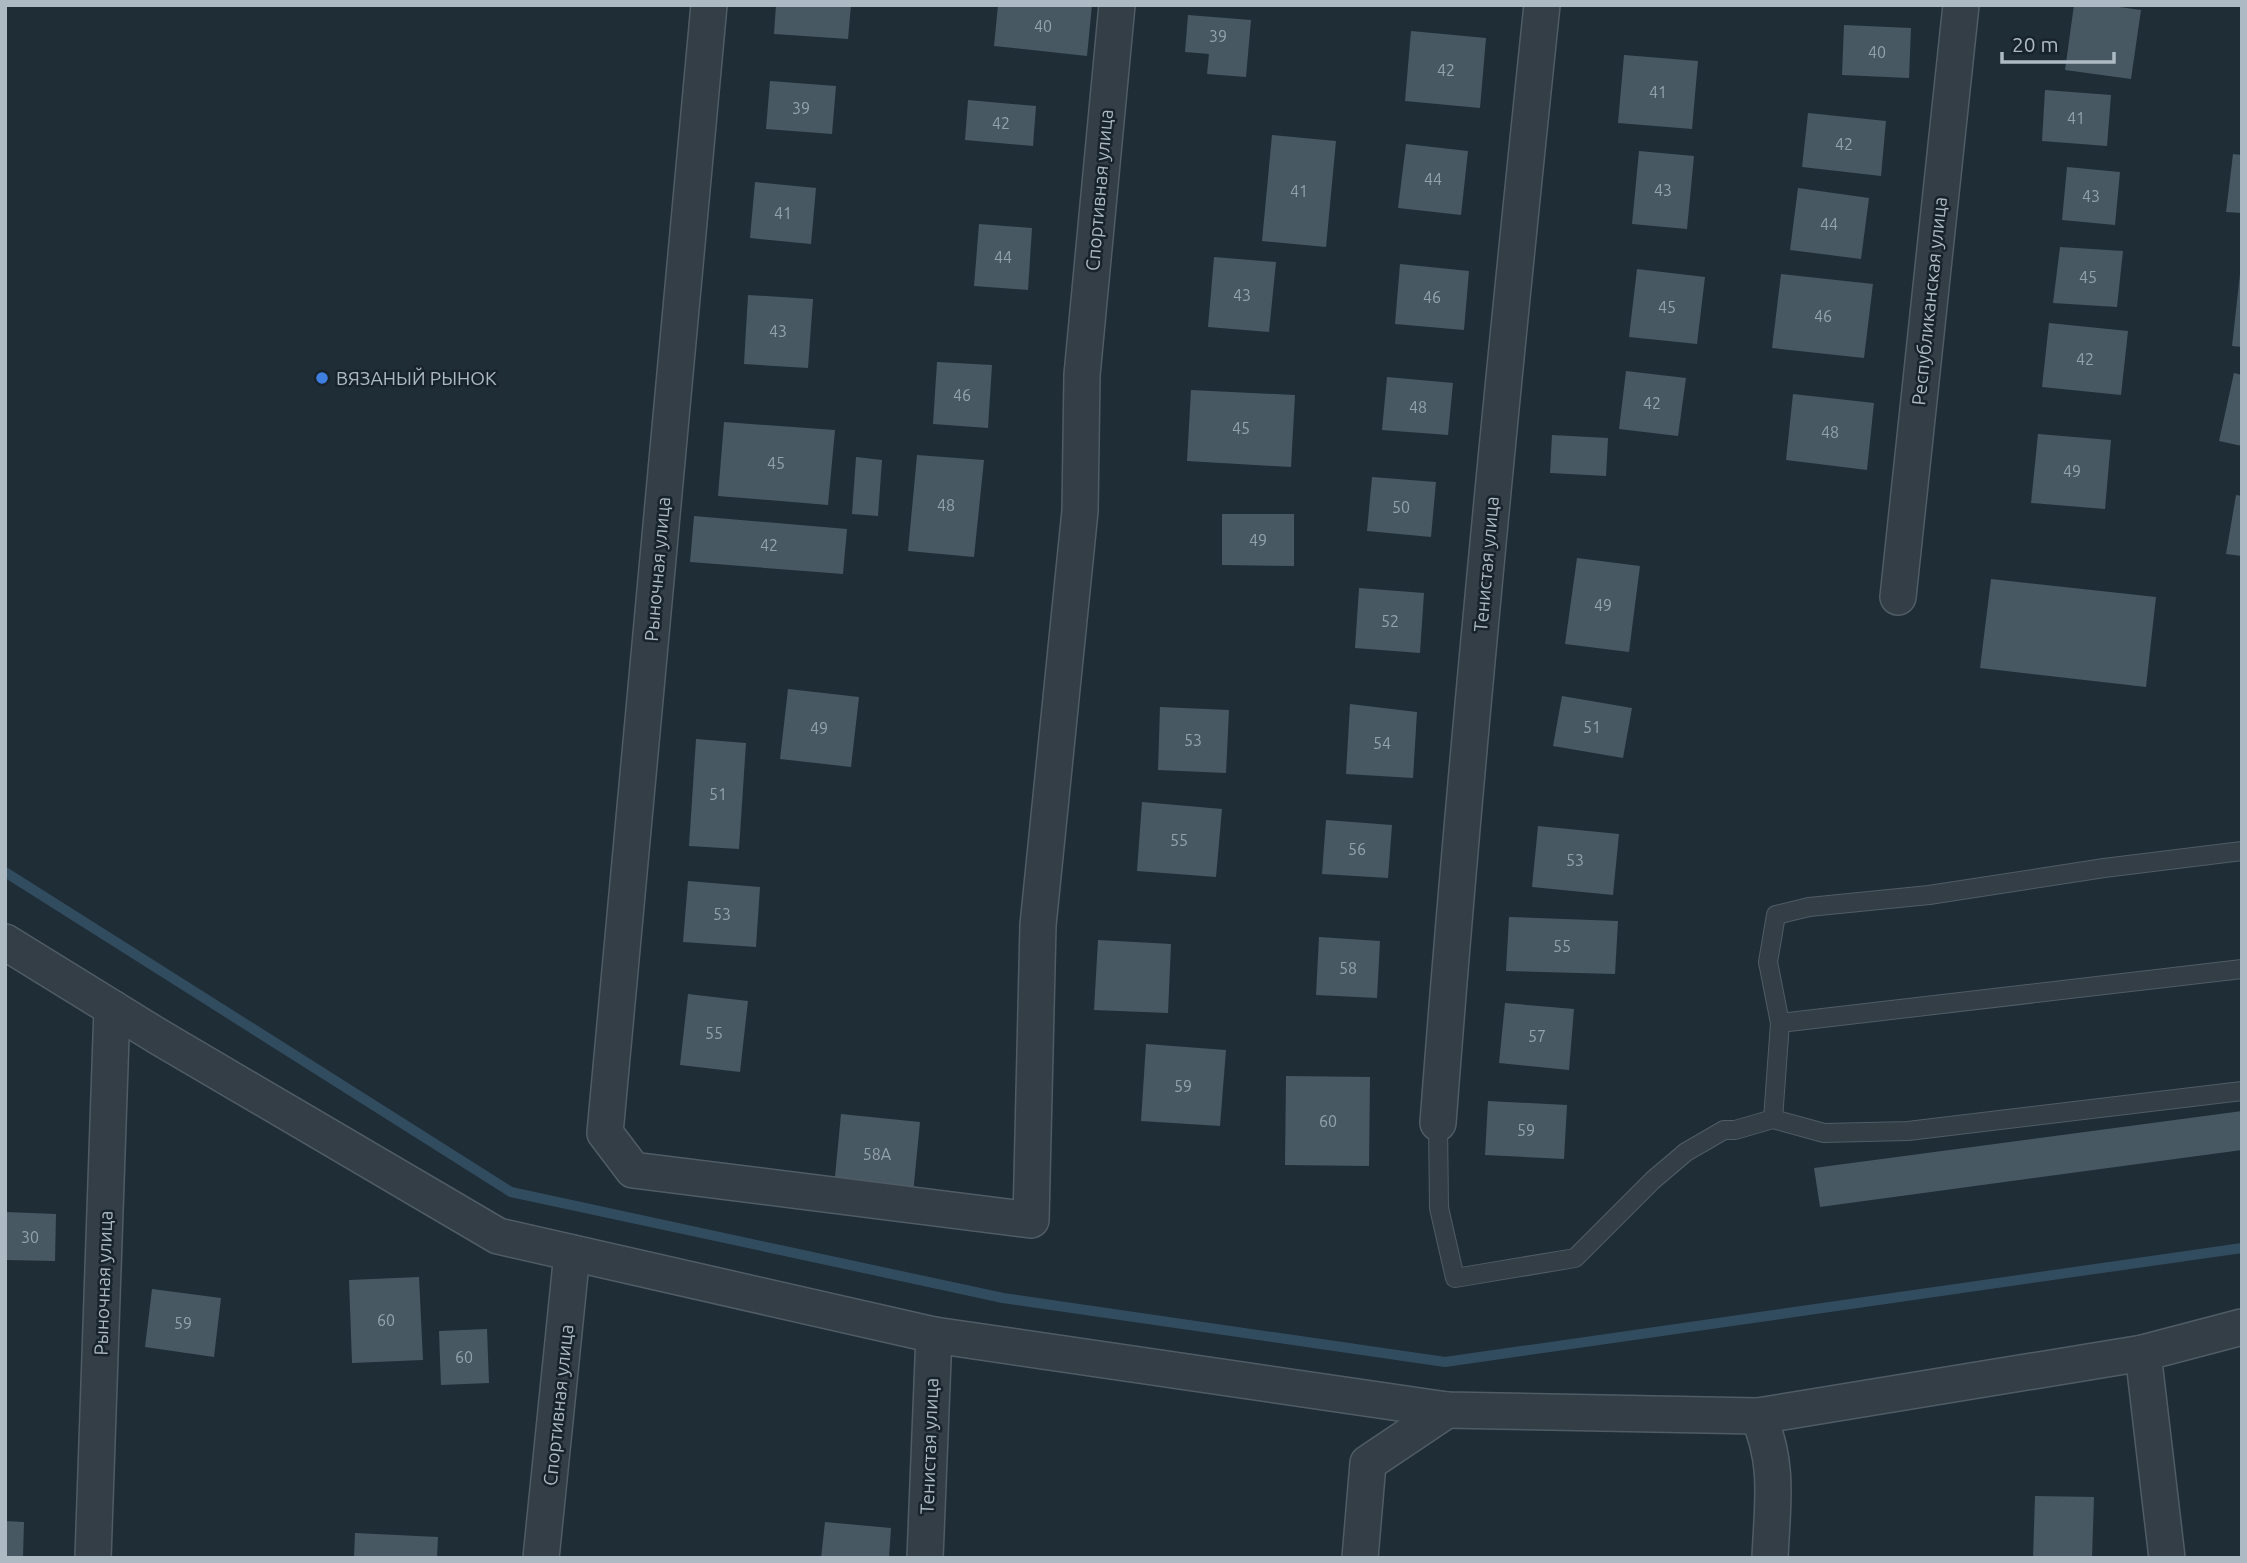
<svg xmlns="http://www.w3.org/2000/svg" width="2247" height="1563" font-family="Ubuntu,sans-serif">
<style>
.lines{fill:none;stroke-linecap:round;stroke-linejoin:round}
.stream{stroke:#324c5f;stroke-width:10}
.building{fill:#475863}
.service-casing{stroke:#505c65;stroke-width:20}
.minor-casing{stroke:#505c65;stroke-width:38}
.service{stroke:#333e47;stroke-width:18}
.minor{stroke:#333e47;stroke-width:35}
.shop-dot{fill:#3f7fe0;stroke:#18232c;stroke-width:2.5}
.labels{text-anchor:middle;stroke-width:5;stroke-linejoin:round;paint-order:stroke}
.number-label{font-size:16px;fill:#94a2ac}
.street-label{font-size:19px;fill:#adbac4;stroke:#18232c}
.poi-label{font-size:19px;fill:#adbac4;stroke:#18232c;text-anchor:start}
</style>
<rect width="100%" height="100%" fill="#1f2d37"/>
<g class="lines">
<path class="stream" d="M 5,872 L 511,1192 L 1003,1298 L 1445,1362 L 2242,1248"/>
</g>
<g class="building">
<path d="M 776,5 L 851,5 L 848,39 L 774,34 Z"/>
<path d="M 998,5 L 1092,5 L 1087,56 L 994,46 Z"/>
<path d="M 2074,5 L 2105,5 L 2141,10 L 2131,79 L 2065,70 Z"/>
<path d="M 1188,15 L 1251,20 L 1246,77 L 1207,74 L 1209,54 L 1185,52 Z"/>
<path d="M 1844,25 L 1911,28 L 1909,78 L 1842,75 Z"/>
<path d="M 1411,31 L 1486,38 L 1480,108 L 1405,101 Z"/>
<path d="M 1624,55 L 1698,61 L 1692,129 L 1618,123 Z"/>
<path d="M 770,81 L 836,86 L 832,134 L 766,129 Z"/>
<path d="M 2045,90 L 2111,95 L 2107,146 L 2042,141 Z"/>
<path d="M 968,100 L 1036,106 L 1033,146 L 965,140 Z"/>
<path d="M 1808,113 L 1886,121 L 1881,176 L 1802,167 Z"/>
<path d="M 1272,135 L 1336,141 L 1326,247 L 1262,241 Z"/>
<path d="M 1406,144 L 1468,151 L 1461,215 L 1398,208 Z"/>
<path d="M 1639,151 L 1694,156 L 1687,229 L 1632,224 Z"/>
<path d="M 2233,154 L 2242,155 L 2242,213 L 2226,212 Z"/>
<path d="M 2067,167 L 2120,172 L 2115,225 L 2062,220 Z"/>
<path d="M 755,182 L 816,188 L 811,244 L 750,238 Z"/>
<path d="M 1798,188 L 1869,198 L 1861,259 L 1790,250 Z"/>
<path d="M 979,224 L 1032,228 L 1028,290 L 974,286 Z"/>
<path d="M 2060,247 L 2123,251 L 2117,307 L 2053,303 Z"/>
<path d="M 1214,257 L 1276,262 L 1269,332 L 1208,327 Z"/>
<path d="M 1400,264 L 1469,271 L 1464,330 L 1395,324 Z"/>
<path d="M 1637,269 L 1705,277 L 1697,344 L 1629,337 Z"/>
<path d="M 1781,274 L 1873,284 L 1864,358 L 1772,348 Z"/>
<path d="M 2240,274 L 2242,274 L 2242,347 L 2232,346 Z"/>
<path d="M 748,295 L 813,299 L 808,368 L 744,364 Z"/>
<path d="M 2049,323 L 2128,331 L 2121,395 L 2042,387 Z"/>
<path d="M 937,362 L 992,365 L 988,428 L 933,424 Z"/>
<path d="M 1626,371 L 1686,378 L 1678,436 L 1619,429 Z"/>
<path d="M 2234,373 L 2242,375 L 2242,446 L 2219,441 Z"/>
<path d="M 1387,377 L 1453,383 L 1448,435 L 1382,430 Z"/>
<path d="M 1191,390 L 1295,395 L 1291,467 L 1187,461 Z"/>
<path d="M 1793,394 L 1874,403 L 1867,470 L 1786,460 Z"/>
<path d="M 724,422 L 835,430 L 828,505 L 718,496 Z"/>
<path d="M 2038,434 L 2111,440 L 2105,509 L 2031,503 Z"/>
<path d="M 1552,435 L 1608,438 L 1606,476 L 1550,473 Z"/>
<path d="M 917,455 L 984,460 L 974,557 L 908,551 Z"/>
<path d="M 856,457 L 882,460 L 878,516 L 852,514 Z"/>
<path d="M 1372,477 L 1436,482 L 1431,537 L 1367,531 Z"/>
<path d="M 2236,495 L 2242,496 L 2242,556 L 2226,554 Z"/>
<path d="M 1222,514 L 1294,514 L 1294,566 L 1222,565 Z"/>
<path d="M 694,516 L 847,529 L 843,574 L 690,562 Z"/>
<path d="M 1577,558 L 1640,566 L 1629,652 L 1565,644 Z"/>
<path d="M 1991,579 L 2156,597 L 2146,687 L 1980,668 Z"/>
<path d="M 1359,588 L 1424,593 L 1420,653 L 1355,648 Z"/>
<path d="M 788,689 L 859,697 L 851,767 L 780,759 Z"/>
<path d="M 1562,696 L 1632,708 L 1623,758 L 1553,746 Z"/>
<path d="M 1350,704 L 1417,712 L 1413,778 L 1346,774 Z"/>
<path d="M 1160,707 L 1229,710 L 1226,773 L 1158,770 Z"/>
<path d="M 696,739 L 746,743 L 739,849 L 689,846 Z"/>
<path d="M 1142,802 L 1222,809 L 1216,877 L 1137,871 Z"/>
<path d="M 1326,820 L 1392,825 L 1388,878 L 1322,874 Z"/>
<path d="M 1538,826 L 1619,834 L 1613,895 L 1532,887 Z"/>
<path d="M 688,881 L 760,887 L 756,947 L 683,942 Z"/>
<path d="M 1509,917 L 1618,921 L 1615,974 L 1506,971 Z"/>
<path d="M 1319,937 L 1380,941 L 1377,998 L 1316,995 Z"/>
<path d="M 1098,940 L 1171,944 L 1168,1013 L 1094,1010 Z"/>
<path d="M 688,994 L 748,1001 L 740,1072 L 680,1065 Z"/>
<path d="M 1505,1003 L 1574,1009 L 1569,1070 L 1499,1063 Z"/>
<path d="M 1146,1044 L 1226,1050 L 1220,1126 L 1141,1121 Z"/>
<path d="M 1286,1076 L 1370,1077 L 1369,1166 L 1285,1165 Z"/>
<path d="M 1488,1101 L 1567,1105 L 1564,1159 L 1485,1155 Z"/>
<path d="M 2242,1111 L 2242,1150 L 1820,1207 L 1814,1168 Z"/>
<path d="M 841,1114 L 920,1122 L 913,1194 L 834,1187 Z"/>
<path d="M 5,1212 L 56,1214 L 55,1261 L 5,1260 Z"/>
<path d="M 419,1277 L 423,1360 L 352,1363 L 349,1280 Z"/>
<path d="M 152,1289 L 221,1298 L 214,1357 L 145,1347 Z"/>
<path d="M 487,1329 L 489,1383 L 441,1385 L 439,1331 Z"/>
<path d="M 2035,1496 L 2094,1497 L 2092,1558 L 2033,1558 Z"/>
<path d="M 5,1521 L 24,1522 L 23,1558 L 5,1558 Z"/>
<path d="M 825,1522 L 891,1528 L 889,1558 L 821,1558 Z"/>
<path d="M 355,1533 L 438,1537 L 437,1558 L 354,1558 Z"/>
</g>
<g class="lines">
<defs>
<g id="service">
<path d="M 1780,1023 L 1768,962 L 1776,915 L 1809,907 L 1929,895 L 2104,868 L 2242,851"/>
<path d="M 1773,1119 L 1780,1023 L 2242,969"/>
<path d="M 1438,1123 L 1439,1208 L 1455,1278 L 1575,1258 L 1653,1180 L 1686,1152 L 1724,1130 L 1735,1130 L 1773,1119 L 1824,1133 L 1908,1131 L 2242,1091"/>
</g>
<g id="minor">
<path d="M 709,5 L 605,1133 L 633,1170 L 1031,1220 L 1038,925 L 1080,511 L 1082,375 L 1117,5"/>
<path d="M 1898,597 L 1961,5"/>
<path d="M 5,942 L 159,1037 L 498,1236 L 934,1335 L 1447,1410 L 1758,1416 L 2143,1353 L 2242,1327"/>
<path d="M 1438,1123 C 1466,750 1503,377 1542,5"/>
<path d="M 2143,1353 L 2167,1558"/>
<path d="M 1758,1416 C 1780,1464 1772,1507 1770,1558"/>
<path d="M 93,1558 L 112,1008"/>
<path d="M 541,1558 L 572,1253"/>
<path d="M 925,1558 L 934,1335"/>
<path d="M 1360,1558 L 1368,1463 L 1447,1410"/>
</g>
</defs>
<use href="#service" class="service-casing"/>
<use href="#minor" class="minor-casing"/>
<use href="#service" class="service"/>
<use href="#minor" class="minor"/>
</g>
<circle class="shop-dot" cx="322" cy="378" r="7"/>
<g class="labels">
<g class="number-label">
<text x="1043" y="32">40</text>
<text x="1218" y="42">39</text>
<text x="1877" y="58">40</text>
<text x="1446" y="76">42</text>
<text x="1658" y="98">41</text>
<text x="801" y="114">39</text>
<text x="2076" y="124">41</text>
<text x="1001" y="129">42</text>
<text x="1844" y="150">42</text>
<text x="1433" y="185">44</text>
<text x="1663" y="196">43</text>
<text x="1299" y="197">41</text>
<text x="2091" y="202">43</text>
<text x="783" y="219">41</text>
<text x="1829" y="230">44</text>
<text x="1003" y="263">44</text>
<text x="2088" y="283">45</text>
<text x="1242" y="301">43</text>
<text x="1432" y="303">46</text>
<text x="1667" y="313">45</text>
<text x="1823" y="322">46</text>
<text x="778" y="337">43</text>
<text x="2085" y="365">42</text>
<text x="962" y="401">46</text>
<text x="1652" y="409">42</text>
<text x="1418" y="413">48</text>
<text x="1241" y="434">45</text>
<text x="1830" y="438">48</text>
<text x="776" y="469">45</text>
<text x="2072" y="477">49</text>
<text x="946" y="511">48</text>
<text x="1401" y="513">50</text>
<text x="1258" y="546">49</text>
<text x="769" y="551">42</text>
<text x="1603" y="611">49</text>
<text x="1390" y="627">52</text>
<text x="1592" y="733">51</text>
<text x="819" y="734">49</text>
<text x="1193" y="746">53</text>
<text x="1382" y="749">54</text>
<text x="718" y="800">51</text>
<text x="1179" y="846">55</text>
<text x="1357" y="855">56</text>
<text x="1575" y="866">53</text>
<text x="722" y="920">53</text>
<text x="1562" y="952">55</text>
<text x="1348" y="974">58</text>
<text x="714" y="1039">55</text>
<text x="1537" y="1042">57</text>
<text x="1183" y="1092">59</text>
<text x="1328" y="1127">60</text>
<text x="1526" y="1136">59</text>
<text x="877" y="1160">58А</text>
<text x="30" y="1243">30</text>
<text x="386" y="1326">60</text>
<text x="183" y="1329">59</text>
<text x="464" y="1363">60</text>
</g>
<g class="street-label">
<text transform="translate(1099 190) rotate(-85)" y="7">Спортивная улица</text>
<text transform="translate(1929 301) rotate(-84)" y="7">Республиканская улица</text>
<text transform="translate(1486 564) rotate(-85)" y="7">Тенистая улица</text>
<text transform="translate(657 569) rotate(-85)" y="7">Рыночная улица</text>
<text transform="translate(103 1283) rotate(-88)" y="7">Рыночная улица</text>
<text transform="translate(558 1405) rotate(-84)" y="7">Спортивная улица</text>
<text transform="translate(929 1446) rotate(-88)" y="7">Тенистая улица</text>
</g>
<g class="poi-label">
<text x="336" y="385">ВЯЗАНЫЙ РЫНОК</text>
</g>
</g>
<rect width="2247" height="1563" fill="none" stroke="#adbac4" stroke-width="14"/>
<path d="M2002 52v10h112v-10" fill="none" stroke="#adbac4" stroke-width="3.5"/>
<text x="2012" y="52" font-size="21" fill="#adbac4" stroke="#18232c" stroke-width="5" paint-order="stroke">20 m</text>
</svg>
